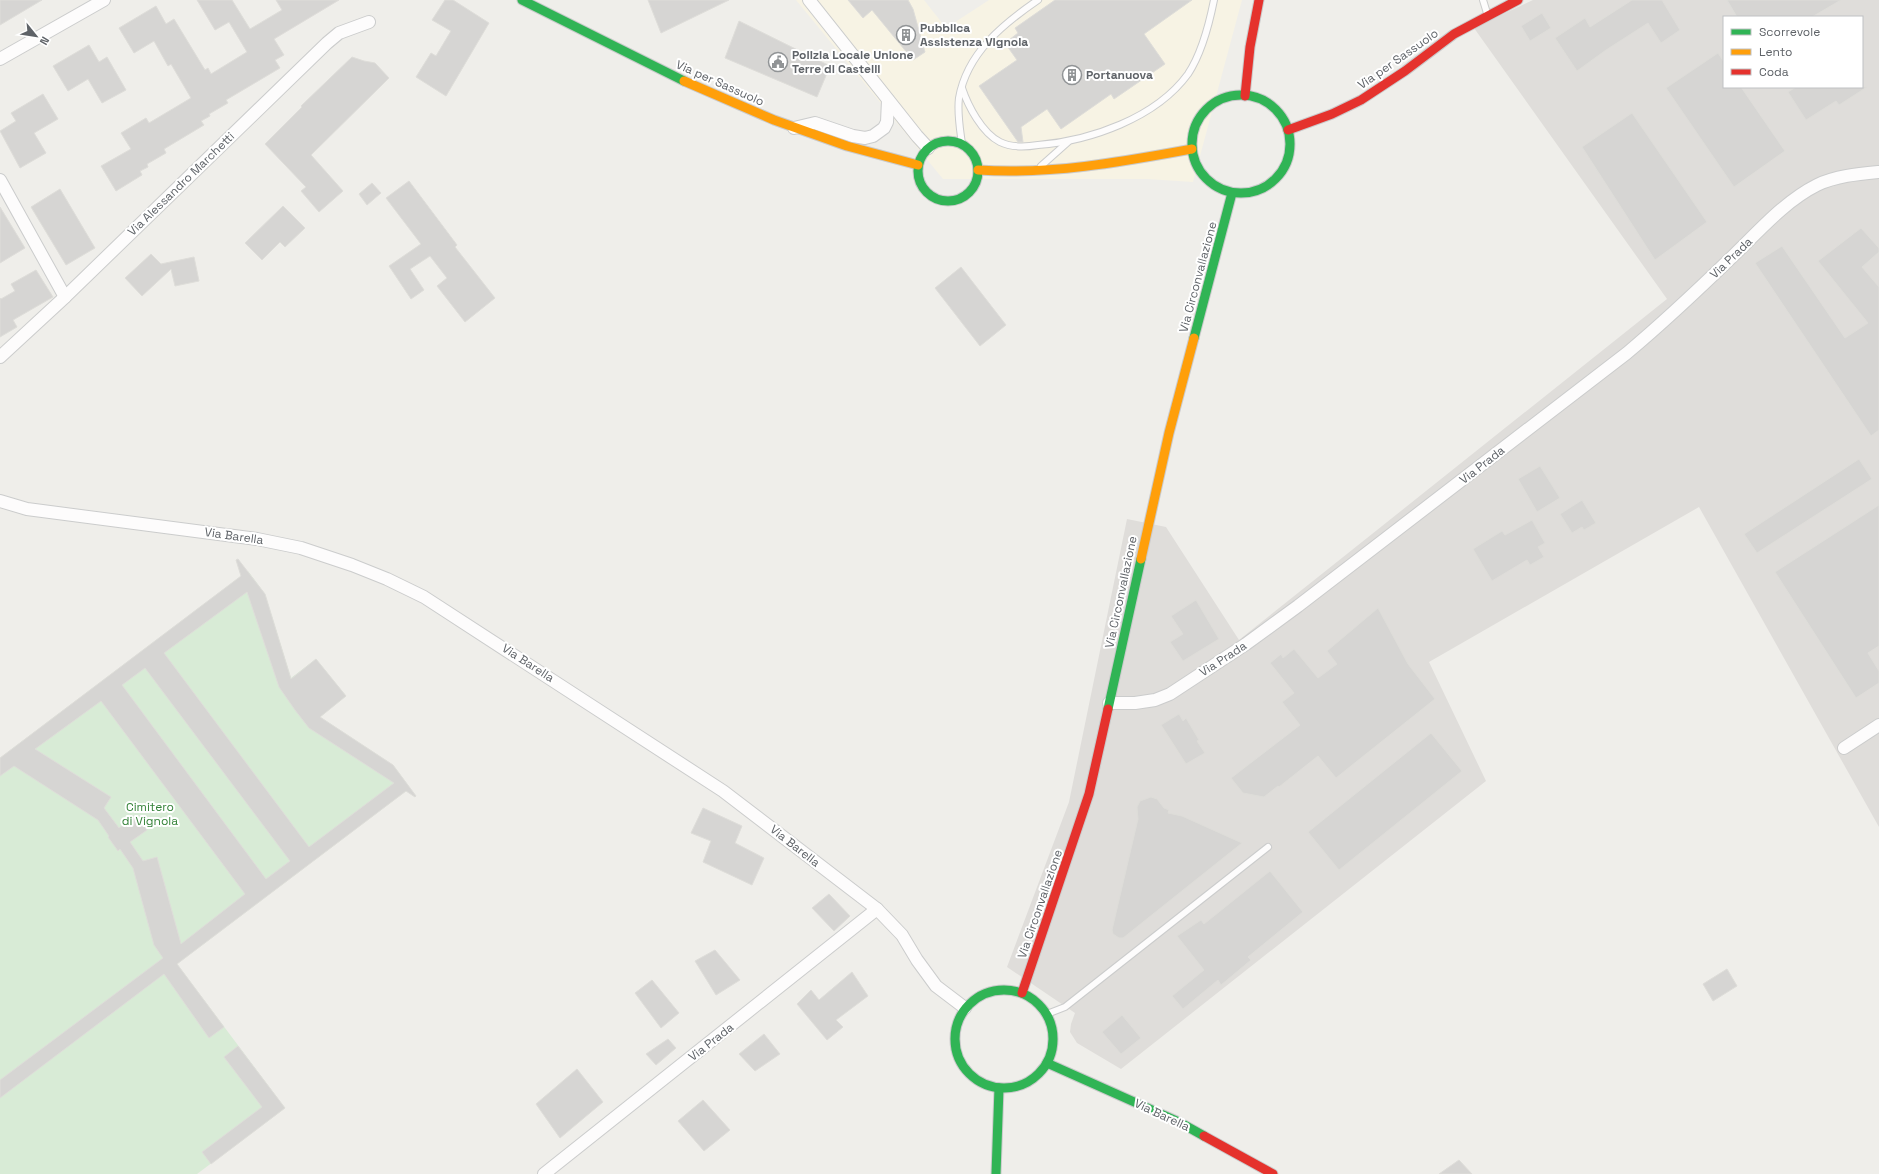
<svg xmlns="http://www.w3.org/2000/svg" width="1879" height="1174" font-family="'Space Grotesk',sans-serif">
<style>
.commercial{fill:#f7f3e4}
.industrial{fill:#dfddda;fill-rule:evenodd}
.green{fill:#d8ebd6}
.building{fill:#d6d5d3;stroke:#deddd9;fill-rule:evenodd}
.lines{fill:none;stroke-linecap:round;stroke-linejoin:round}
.lane-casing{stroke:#cbcccc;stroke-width:8}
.street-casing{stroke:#cbcccc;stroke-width:14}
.fast-casing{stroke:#cacacb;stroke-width:11}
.slow-casing{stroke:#cacacb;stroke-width:11}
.jam-casing{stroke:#cacacb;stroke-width:11}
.lane{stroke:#fdfcfc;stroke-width:6}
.street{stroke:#fdfcfc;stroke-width:12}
.fast{stroke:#30b455;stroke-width:9}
.slow{stroke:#ff9f0a;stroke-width:9}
.jam{stroke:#e5322d;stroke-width:9}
.labels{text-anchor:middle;stroke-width:4;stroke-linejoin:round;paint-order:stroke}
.poi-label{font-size:12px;font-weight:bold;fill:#5f6368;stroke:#fff;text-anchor:start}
.street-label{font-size:12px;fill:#5f6368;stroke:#fff}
.park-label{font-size:12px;fill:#348238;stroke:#fff}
</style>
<rect width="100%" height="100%" fill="#efeeea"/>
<path class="commercial" d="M 796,0 L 924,0 L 946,28 L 989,0 L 1242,0 L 1193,182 L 1147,179 L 943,179 Z"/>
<path class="industrial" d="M 1533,0 L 1879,0 L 1879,827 L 1699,507 L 1429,662 L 1486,781 L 1121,1069 L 1077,1043 L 1070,1032 L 1071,1024 L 1075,1013 L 1007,967 L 1069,802 L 1127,519 L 1166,527 L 1239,640 L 1667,299 L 1474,28 ZM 1724,17 L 1862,17 L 1862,87 L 1724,87 Z"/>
<path class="green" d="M 248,571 L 265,594 L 291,678 L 316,659 L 346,696 L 320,717 L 393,765 L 410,788 L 177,964 L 285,1108 L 197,1174 L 0,1174 L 0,758 Z"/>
<g class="building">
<path d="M 0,0 L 42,0 L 0,25 Z"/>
<path d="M 197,0 L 232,0 L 250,29 L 282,10 L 276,0 L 339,0 L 274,39 L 284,55 L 275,60 L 280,68 L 226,100 L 228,103 L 209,114 L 210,116 L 201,121 L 204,125 L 164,149 L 166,153 L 147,164 L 148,167 L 140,171 L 142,175 L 116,191 L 101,166 L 131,149 L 121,133 L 146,118 L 149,123 L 191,98 L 171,64 L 168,66 L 154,41 L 134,53 L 119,28 L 156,6 L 166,24 L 174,19 L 205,70 L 208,68 L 211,74 L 247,52 L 229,22 L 215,30 Z"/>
<path d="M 445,0 L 453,0 L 489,23 L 446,96 L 416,77 L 431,53 L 436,56 L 451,31 L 432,20 Z"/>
<path d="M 648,0 L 729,0 L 661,33 Z"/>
<path d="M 848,0 L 908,0 L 913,9 L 925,52 L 913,60 L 872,10 L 863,18 Z"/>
<path d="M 1055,0 L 1192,0 L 1144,34 L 1165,64 L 1114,99 L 1111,94 L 1061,129 L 1047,109 L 1021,127 L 1023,142 L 1018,142 L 979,86 L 1017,60 L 1005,43 L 1018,33 L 1015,28 Z"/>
<path d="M 1632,0 L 1662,0 L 1680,30 L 1661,43 L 1648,23 L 1606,50 L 1577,71 L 1555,38 L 1585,18 L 1590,27 Z"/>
<path d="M 1727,0 L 1841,0 L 1812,17 L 1737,17 Z"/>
<path d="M 1542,13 L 1551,28 L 1530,41 L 1521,26 Z"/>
<path d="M 739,21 L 830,66 L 817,97 L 725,58 Z"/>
<path d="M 89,45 L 99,62 L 107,57 L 126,90 L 102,103 L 88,79 L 68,91 L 53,66 Z"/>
<path d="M 1718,53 L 1724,62 L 1724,87 L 1741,87 L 1785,151 L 1734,187 L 1666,88 Z"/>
<path d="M 352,57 L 364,61 L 375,63 L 389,78 L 311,155 L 343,191 L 319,212 L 301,191 L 306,187 L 265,144 L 302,107 L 301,106 Z"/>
<path d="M 1796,87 L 1867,87 L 1839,105 L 1836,101 L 1806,120 L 1788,92 Z"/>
<path d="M 43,94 L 58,119 L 34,133 L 46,153 L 20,168 L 0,131 L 16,121 L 11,113 Z"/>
<path d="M 1632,113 L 1707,222 L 1655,260 L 1582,147 Z"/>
<path d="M 409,181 L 457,245 L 455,247 L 495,298 L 465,322 L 437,286 L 447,278 L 430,256 L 410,269 L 424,290 L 411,299 L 389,266 L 421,244 L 386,198 Z"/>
<path d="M 372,183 L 381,193 L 367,205 L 359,194 Z"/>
<path d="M 60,189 L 95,248 L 66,265 L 31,207 Z"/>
<path d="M 283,206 L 305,228 L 285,247 L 280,242 L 262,260 L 245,243 Z"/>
<path d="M 0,207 L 25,248 L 0,263 Z"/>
<path d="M 1861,228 L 1879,248 L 1879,252 L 1862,267 L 1879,287 L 1879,430 L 1871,436 L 1755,263 L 1782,246 L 1845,338 L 1868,323 L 1818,261 Z"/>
<path d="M 151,254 L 161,264 L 194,257 L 199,281 L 175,286 L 171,269 L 142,296 L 125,278 Z"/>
<path d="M 961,267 L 1006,325 L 980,346 L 935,288 Z"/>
<path d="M 36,270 L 53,297 L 13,320 L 17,327 L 0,337 L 0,298 L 1,299 L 15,291 L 11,284 Z"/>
<path d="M 1859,459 L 1872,479 L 1757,553 L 1744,534 Z"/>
<path d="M 1540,466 L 1560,498 L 1537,512 L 1518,479 Z"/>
<path d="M 1582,500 L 1596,523 L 1584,530 L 1582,527 L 1572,533 L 1560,514 Z"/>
<path d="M 1879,505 L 1879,646 L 1868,653 L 1879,671 L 1879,683 L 1856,698 L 1775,572 Z"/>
<path d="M 1532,520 L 1545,543 L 1538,547 L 1544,557 L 1530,565 L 1527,560 L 1492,581 L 1473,549 L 1502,531 L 1505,535 Z"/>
<path d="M 238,559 L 265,594 L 291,679 L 316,659 L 346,696 L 320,717 L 393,765 L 416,796 L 415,797 L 406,791 L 177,964 L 224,1027 L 209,1038 L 164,974 L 0,1098 L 0,1080 L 163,958 L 154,945 L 133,868 L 120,849 L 118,851 L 108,837 L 109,836 L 98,820 L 14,766 L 0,776 L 0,758 L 241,576 L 236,560 ZM 247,592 L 279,687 L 295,710 L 309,728 L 394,783 L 309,847 L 164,653 ZM 145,668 L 290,861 L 266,879 L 122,685 ZM 101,701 L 245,894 L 181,944 L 157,857 L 143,861 L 130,842 L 147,830 L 136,815 L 119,828 L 104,808 L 111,797 L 35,749 Z"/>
<path d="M 1196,600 L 1219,639 L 1183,661 L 1170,642 L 1183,634 L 1171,616 Z"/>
<path d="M 1378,608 L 1408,664 L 1435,699 L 1336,778 L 1318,756 L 1279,787 L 1278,786 L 1264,797 L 1243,793 L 1231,778 L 1300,725 L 1282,702 L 1294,693 L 1270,663 L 1281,654 L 1283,658 L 1294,649 L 1318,678 L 1337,664 L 1327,651 Z"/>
<path d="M 1179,714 L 1183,721 L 1186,718 L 1199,740 L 1197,741 L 1205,753 L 1186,764 L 1161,725 Z"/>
<path d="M 1431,733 L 1462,771 L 1339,870 L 1308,832 Z"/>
<path d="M 1151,797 L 1157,799 L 1164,808 L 1169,810 L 1168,813 L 1182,816 L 1242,843 L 1123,938 L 1119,938 L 1113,934 L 1112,930 L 1138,819 L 1137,807 L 1140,801 Z"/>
<path d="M 703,808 L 742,826 L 735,843 L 764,858 L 752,885 L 703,862 L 711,841 L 691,833 Z"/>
<path d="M 1270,871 L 1303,912 L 1248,957 L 1251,960 L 1221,985 L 1218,980 L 1183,1009 L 1172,996 L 1204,970 L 1177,936 L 1201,920 L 1204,924 Z"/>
<path d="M 829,894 L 850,916 L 834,931 L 812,908 Z"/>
<path d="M 715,950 L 740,980 L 716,995 L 695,961 Z"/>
<path d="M 1727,969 L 1737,986 L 1713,1001 L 1703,984 Z"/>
<path d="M 852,972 L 868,996 L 836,1020 L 843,1027 L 827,1040 L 797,1004 L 811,990 L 819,1000 Z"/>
<path d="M 652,980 L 679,1013 L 661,1028 L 635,993 Z"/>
<path d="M 1122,1015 L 1141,1038 L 1121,1054 L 1102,1032 Z"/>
<path d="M 764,1034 L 780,1054 L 755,1071 L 739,1054 Z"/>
<path d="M 668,1039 L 676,1048 L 656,1065 L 646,1054 Z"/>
<path d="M 238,1046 L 285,1108 L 211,1164 L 202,1152 L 262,1107 L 224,1057 Z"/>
<path d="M 577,1069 L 603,1102 L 560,1138 L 536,1104 Z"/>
<path d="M 703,1100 L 730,1130 L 704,1151 L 678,1121 Z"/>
<path d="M 1459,1160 L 1472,1174 L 1439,1174 Z"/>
</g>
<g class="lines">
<defs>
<g id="lane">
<path d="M 1483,0 L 1487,13"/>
<path d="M 962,88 C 968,106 982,133 1000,142 C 1012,148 1026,147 1038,145 C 1090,141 1156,118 1188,74 C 1202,53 1209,25 1214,0"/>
<path d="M 962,144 C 960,129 957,113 959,98 C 967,53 1003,24 1038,0"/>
<path d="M 1041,166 L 1068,142"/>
<path d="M 1047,1014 L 1065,1007 L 1268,847"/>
</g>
<g id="street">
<path d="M 809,0 L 917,136 L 928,148"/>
<path d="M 0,59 L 104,0"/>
<path d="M 794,128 L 815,123 L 853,136 L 865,138 L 873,136 L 884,128 L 887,122 L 888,100"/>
<path d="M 0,180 L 65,297"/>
<path d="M 0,357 L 65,297 L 327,43 L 339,33 L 369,22"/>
<path d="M 0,501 L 27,509 L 257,539 L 301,548 L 352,565 L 387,579 L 424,597 L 723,791 L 877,909 L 902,935 L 917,960 L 936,986 L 965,1008"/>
<path d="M 1109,703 L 1135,703 L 1155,700 L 1170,694 L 1246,644 L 1298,606 L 1627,353 C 1664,322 1699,289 1734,255 C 1759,231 1785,201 1817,185 C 1836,176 1858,174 1879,172"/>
<path d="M 1844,748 L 1879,725"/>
<path d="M 544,1174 L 877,909"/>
</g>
<g id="fast">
<path d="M 522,0 L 684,81"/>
<circle cx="1241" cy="144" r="49"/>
<circle cx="948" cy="171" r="30"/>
<path d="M 1194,338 L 1232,193"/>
<path d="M 1108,709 L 1141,559"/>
<circle cx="1004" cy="1039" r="49"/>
<path d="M 1047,1063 L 1179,1122 L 1204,1136"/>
<path d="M 996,1174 L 999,1088"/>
</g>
<g id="slow">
<path d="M 684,81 L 774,120 L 847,146 L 918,165"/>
<path d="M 978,170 C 1051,175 1121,162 1192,149"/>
<path d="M 1141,559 L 1169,433 L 1194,338"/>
</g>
<g id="jam">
<path d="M 1245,96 L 1250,47 L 1259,0"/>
<path d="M 1288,130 L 1332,114 L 1361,100 L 1405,71 L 1454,34 L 1518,0"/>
<path d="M 1022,993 L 1089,794 L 1108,709"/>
<path d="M 1204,1136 L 1273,1174"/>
</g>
</defs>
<use href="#lane" class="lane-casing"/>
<use href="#street" class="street-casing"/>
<use href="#fast" class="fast-casing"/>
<use href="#slow" class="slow-casing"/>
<use href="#jam" class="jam-casing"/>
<use href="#lane" class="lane"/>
<use href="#street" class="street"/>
<use href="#fast" class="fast"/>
<use href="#slow" class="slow"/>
<use href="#jam" class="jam"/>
</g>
<defs>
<symbol id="building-ring" viewBox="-11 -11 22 22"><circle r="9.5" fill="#fff" stroke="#919496" stroke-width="1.5"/><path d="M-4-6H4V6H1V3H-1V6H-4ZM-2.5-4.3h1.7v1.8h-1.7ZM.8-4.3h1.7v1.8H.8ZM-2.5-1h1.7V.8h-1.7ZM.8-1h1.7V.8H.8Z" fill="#919496"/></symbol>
<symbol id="civic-ring" viewBox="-11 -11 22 22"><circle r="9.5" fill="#fff" stroke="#919496" stroke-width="1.5"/><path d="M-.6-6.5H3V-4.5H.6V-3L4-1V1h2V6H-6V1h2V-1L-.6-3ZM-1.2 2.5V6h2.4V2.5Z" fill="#919496"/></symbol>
</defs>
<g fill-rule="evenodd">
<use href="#building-ring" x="895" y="24" width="22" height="22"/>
<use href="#civic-ring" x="767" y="51" width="22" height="22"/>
<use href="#building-ring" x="1061" y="64" width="22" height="22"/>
</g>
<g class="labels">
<g class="poi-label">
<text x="920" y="32">Pubblica<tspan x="920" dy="14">Assistenza Vignola</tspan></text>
<text x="792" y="59">Polizia Locale Unione<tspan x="792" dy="14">Terre di Castelli</tspan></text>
<text x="1086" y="79">Portanuova</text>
</g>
<g class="street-label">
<text transform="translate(1398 59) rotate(-35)" y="4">Via per Sassuolo</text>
<text transform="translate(720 83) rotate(24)" y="4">Via per Sassuolo</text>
<text transform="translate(181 184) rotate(-44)" y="4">Via Alessandro Marchetti</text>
<text transform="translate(1731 258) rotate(-44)" y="4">Via Prada</text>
<text transform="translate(1198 277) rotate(-75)" y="4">Via Circonvallazione</text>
<text transform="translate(1482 465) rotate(-38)" y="4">Via Prada</text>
<text transform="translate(234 536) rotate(8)" y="4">Via Barella</text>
<text transform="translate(1121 592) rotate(-78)" y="4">Via Circonvallazione</text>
<text transform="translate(1223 659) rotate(-33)" y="4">Via Prada</text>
<text transform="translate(528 663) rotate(33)" y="4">Via Barella</text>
<text transform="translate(795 846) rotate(38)" y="4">Via Barella</text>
<text transform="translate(1040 904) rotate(-71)" y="4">Via Circonvallazione</text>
<text transform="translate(711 1042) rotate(-38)" y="4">Via Prada</text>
<text transform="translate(1162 1115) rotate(25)" y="4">Via Barella</text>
</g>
<g class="park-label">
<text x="150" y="811">Cimitero<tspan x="150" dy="14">di Vignola</tspan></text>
</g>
</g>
<rect x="1723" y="16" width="140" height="72" fill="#ffffff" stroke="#bfc1c3"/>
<rect x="1731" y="29" width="20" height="6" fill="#30b455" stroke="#bfc1c3"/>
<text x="1759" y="36" font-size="12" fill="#5f6368">Scorrevole</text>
<rect x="1731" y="49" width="20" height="6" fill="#ff9f0a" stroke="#bfc1c3"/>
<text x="1759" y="56" font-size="12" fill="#5f6368">Lento</text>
<rect x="1731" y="69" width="20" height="6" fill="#e5322d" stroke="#bfc1c3"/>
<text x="1759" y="76" font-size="12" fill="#5f6368">Coda</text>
<g transform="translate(36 36) rotate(120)" stroke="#ffffff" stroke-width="3" paint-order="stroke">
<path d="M0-3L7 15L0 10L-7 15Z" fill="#5f6368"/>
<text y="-6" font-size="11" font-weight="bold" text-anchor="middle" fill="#5f6368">N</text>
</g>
</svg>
